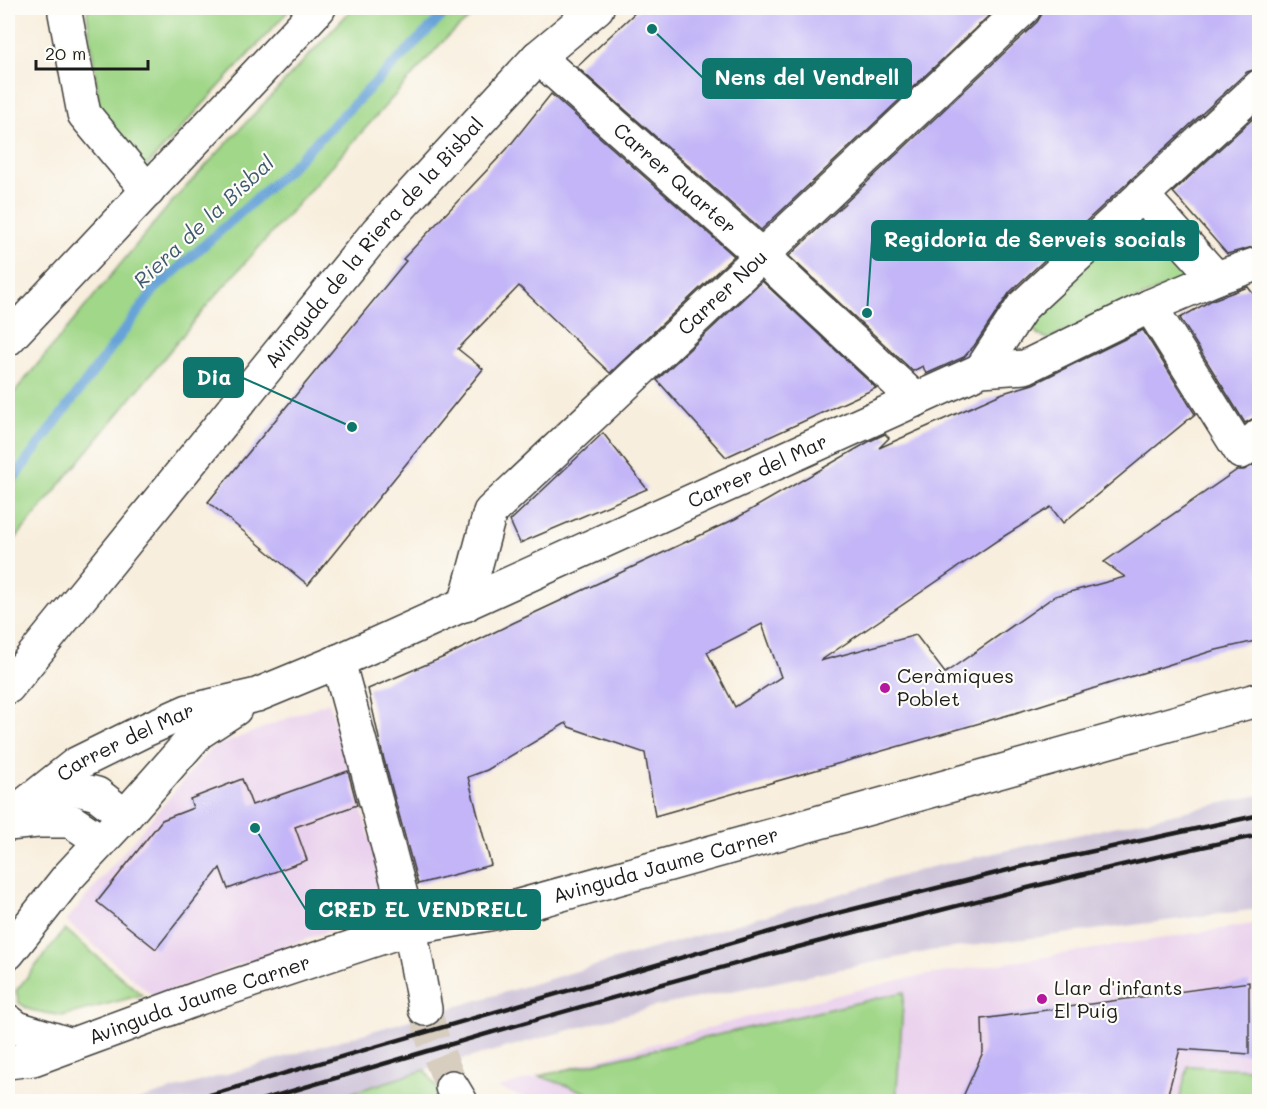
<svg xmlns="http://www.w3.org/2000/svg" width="1267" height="1109" font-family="Mali,sans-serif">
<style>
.built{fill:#ead1ed}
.industrial{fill:#cabfd7}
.green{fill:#a1d789;stroke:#5e7a52;stroke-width:1.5}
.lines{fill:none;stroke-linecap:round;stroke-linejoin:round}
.stream{stroke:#68a3d8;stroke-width:10}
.building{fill:#c3b5f7;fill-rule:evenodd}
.minor-tunnel{stroke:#d7cec0;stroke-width:33;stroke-dasharray:33 16;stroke-linecap:butt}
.minor-casing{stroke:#3d3c39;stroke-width:36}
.minor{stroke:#fff;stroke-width:33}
.rail{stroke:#1c1c1c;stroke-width:4.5}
.poi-dot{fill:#b5179e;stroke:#fdfcf7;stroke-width:2}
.labels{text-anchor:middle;stroke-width:4.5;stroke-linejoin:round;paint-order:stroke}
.street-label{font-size:20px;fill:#1c1c1c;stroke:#fdfcf7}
.poi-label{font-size:20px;fill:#1c1c1c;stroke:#fdfcf7;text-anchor:start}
.water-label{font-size:21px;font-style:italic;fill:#3e5971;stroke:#fdfcf7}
.leader{fill:none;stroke:#0f766e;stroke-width:2}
.callout-dot{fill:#0f766e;stroke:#fdfcf7;stroke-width:2}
.callout{fill:#0f766e;stroke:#0f766e;stroke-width:2}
.callout-label{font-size:21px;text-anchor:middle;font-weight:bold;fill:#fff}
</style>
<rect width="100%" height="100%" fill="#fdfcf7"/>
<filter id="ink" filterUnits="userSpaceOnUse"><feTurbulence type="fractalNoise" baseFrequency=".0167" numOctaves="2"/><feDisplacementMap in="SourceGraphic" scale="12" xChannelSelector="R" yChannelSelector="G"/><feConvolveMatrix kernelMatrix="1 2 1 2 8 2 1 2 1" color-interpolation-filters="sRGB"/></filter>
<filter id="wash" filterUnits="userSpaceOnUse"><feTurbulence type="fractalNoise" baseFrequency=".008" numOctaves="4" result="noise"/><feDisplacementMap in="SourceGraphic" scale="24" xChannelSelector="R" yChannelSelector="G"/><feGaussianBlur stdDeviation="1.35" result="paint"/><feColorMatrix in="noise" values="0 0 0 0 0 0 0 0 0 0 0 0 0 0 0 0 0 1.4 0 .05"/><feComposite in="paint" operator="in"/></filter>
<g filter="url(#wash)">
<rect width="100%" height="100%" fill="#f8eedd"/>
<g class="built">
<path d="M 329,702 L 391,907 L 154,997 L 66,921 L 210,749 Z"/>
<path d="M 1259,923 L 1259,1101 L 536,1102 L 498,1088 L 744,1018 L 903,979 Z"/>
</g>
<path class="industrial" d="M 1259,795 L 1259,909 L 930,951 L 653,1007 L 425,1070 L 322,1101 L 131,1102 L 931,867 Z"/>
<g class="green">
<path d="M 88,8 L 291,8 L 144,169 L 101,117 L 87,13 Z"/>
<path d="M 353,8 L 482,8 L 446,38 L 210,302 L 8,548 L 8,400 L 171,203 Z"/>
<path d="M 1147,200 L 1207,268 L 1048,339 L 1038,335 L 1029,324 L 1032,308 Z"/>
<path d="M 65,929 L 142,995 L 62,1016 L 30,1010 L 19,1003 L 16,991 Z"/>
<path d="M 904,992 L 896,1101 L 610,1101 L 539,1076 Z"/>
<path d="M 1259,1011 L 1259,1097 L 1254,1101 L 1179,1101 L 1188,1066 L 1251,1069 Z"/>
<path d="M 425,1070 L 446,1101 L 322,1102 Z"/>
</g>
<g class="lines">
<path class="stream" d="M 8,486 L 155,289 L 286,172 L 450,8"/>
</g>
<g id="blocks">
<g class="building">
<path d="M 640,8 L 997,8 L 761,230 L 577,67 Z"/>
<path d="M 1042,8 L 1260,8 L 1260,68 L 1247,72 L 1010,292 L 974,346 L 964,357 L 926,374 L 923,366 L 913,371 L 789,256 L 1037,22 L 1042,14 Z"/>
<path d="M 551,94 L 734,256 L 610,373 L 519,286 L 458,349 L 483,369 L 308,585 L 208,502 L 406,261 L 403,259 L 507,149 Z"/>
<path d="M 1260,112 L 1260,245 L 1227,254 L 1173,192 Z"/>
<path d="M 762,281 L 876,388 L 726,457 L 657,380 Z"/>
<path d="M 1248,287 L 1260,303 L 1260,417 L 1256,417 L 1245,423 L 1180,318 L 1212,300 Z"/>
<path d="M 1143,330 L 1195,414 L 1063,523 L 1051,507 L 998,540 L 820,661 L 916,635 L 945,673 L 1055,596 L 1125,577 L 1104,562 L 1237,470 L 1244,470 L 1260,461 L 1260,640 L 1212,651 L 1022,711 L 655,816 L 645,753 L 569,727 L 566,723 L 487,770 L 468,777 L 491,865 L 418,884 L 382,752 L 368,689 L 444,657 L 513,623 L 735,519 L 870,441 L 885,434 L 889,438 L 879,448 L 1003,393 L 1033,384 ZM 762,624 L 781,677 L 735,707 L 707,652 Z"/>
<path d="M 603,433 L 647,489 L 520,543 L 510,521 Z"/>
<path d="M 348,771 L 357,805 L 295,827 L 307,860 L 228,889 L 220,868 L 156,949 L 97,902 L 162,820 L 193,808 L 190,799 L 242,779 L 252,805 Z"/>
<path d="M 1249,982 L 1249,1054 L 1180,1049 L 1166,1101 L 961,1101 L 983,1052 L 982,1019 Z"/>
</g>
</g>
</g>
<g filter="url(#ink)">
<use href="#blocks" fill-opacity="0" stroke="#3d3c39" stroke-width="1.5"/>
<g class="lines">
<path class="minor-tunnel" d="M 425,1009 L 433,1040 L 452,1087"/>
<defs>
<g id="minor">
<path d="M 67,8 L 65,13 L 84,114 L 148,191"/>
<path id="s1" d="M 538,57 L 762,256 L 916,400"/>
<path d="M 1142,195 L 1216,278"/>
<path d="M 1150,306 L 1241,452 L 1260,435"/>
<path d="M 8,339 L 319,8"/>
<path d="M 981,370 L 1023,306 L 1260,86"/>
<path id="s2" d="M 465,605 L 490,512 L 1024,8"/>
<path d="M 338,661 L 410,928 L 425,1009"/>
<path id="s3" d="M 8,687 L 377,232 L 538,57 L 597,8"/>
<path d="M 38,800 L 73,788 L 97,794 L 125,816"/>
<path id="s4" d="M 8,818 L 76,764 L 143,731 L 188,711 L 257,695 L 332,664 L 981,370 L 1025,367 L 1150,306 L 1216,278 L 1260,263"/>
<path d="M 8,824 L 38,821 L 71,821 L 101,841"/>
<path d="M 8,953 L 68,877 L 125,816 L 198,733 L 235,709"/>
<path d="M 8,1021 L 17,1028 L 72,1045"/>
<path id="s5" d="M 8,1062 L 33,1059 L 199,998 L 410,928 L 494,913 L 1260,699"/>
<path d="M 452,1087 L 461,1102"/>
</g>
</defs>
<use href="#minor" class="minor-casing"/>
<use href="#minor" class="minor"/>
<g class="rail">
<path d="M 186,1102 L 814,919 L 1024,866 L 1260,815"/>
<path d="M 255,1102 C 479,1035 703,970 929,913 C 1039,885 1148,857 1260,835"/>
</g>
</g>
</g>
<g class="poi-dot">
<circle cx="885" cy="688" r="6"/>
<circle cx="1042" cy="999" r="6"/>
</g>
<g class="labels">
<g class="street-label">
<text dy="7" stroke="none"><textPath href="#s1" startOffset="183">Carrer Quarter</textPath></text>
<text dy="7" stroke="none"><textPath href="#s3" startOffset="576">Avinguda de la Riera de la Bisbal</textPath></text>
<text dy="7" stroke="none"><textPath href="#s2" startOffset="416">Carrer Nou</textPath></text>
<text dy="7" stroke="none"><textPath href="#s4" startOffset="830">Carrer del Mar</textPath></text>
<text dy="7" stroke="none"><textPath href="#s4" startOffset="141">Carrer del Mar</textPath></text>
<text dy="7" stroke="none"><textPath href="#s5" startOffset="688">Avinguda Jaume Carner</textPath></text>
<text dy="7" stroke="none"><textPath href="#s5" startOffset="202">Avinguda Jaume Carner</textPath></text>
</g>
<g class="poi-label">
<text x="897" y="683">Ceràmiques<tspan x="897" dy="23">Poblet</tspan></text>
<text x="1054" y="995">Llar d'infants<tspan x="1054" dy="23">El Puig</tspan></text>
</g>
<g class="water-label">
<text transform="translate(204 222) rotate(-43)" y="7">Riera de la Bisbal</text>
</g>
</g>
<path class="leader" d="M652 29L703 78M867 313L872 240M352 427L243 378M255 828L306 910"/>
<g class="callout-dot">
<circle cx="652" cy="29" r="6"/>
<circle cx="867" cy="313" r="6"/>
<circle cx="352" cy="427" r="6"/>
<circle cx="255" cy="828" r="6"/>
</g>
<g class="callout">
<rect x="703" y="59" width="208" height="39" rx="6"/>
<rect x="872" y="221" width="326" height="39" rx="6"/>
<rect x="184" y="358" width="59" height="39" rx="6"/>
<rect x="306" y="890" width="234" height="39" rx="6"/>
</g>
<g class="callout-label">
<text x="807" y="85">Nens del Vendrell</text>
<text x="1035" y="247">Regidoria de Serveis socials</text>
<text x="214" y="385">Dia</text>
<text x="423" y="917">CRED EL VENDRELL</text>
</g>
<rect width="1267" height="1109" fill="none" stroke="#fdfcf7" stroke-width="30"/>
<path d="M36 60v9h112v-9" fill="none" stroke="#1c1c1c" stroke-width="3"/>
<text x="45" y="60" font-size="18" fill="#1c1c1c" stroke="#fdfcf7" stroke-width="4.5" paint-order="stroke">20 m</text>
</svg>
